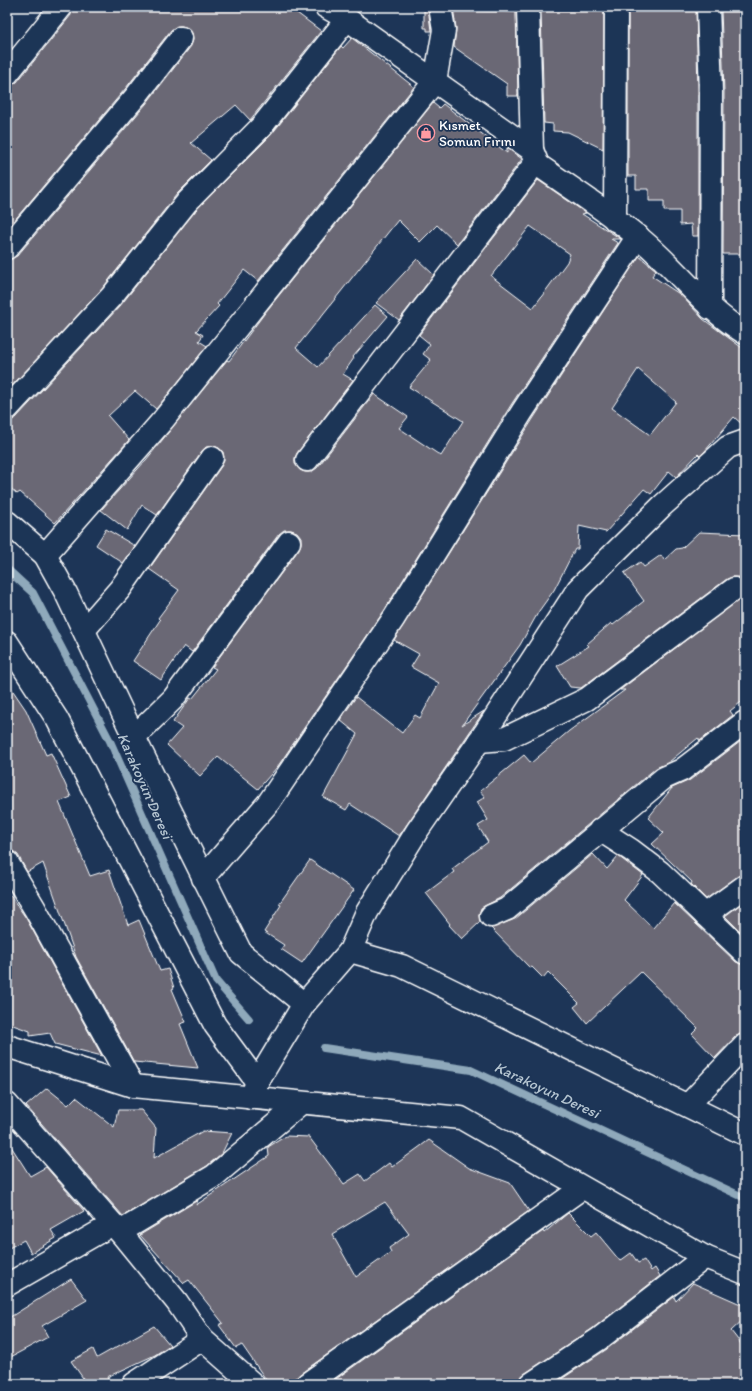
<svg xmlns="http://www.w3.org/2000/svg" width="752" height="1391" font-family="Itim,sans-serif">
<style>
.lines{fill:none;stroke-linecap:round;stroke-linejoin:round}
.stream{stroke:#8fa9bb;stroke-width:8}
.building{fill:#6a6774;stroke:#fff;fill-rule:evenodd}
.minor-casing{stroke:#fff;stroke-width:25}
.major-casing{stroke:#fff;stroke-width:25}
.minor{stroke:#1d3557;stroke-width:22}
.major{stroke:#1d3557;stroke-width:22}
.labels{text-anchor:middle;stroke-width:3.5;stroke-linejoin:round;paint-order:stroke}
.poi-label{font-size:14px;fill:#fff;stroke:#1d3557;text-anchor:start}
.water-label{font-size:15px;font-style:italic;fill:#b5c5d1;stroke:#1d3557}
</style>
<rect width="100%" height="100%" fill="#1d3557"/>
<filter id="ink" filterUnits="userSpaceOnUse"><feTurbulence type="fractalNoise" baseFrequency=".025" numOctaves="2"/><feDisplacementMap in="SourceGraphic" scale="8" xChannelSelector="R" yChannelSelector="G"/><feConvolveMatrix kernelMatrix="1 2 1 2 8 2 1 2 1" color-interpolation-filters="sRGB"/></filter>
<g filter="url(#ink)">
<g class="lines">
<g class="stream">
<path d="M 7,569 L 33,593 L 110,741 L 216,981 L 249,1019"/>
<path d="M 324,1048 L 471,1070 L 745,1198"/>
</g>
</g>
<g class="building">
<path d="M 73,7 L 289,7 L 321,31 L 250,120 L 236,105 L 191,143 L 211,160 L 177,194 L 102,289 L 7,391 L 7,260 L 17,256 L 146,104 L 191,46 L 193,40 L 192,33 L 188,28 L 182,26 L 177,26 L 171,30 L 126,88 L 7,229 L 7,86 L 17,82 L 71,15 Z"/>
<path d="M 424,7 L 428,7 L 431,31 L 427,31 L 427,28 L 424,28 Z"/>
<path d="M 453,7 L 462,7 L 462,10 L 516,12 L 518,96 L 507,96 L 507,84 L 454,47 L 456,28 Z"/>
<path d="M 573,7 L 604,7 L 603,149 L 568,132 L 553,131 L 553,124 L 544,123 L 541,10 L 573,10 Z"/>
<path d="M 628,7 L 696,7 L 698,92 L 698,236 L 692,236 L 691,224 L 680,225 L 680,211 L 664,211 L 664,201 L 649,201 L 649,189 L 636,189 L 636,176 L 628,176 Z"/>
<path d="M 745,9 L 745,254 L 723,254 L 724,92 L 721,10 Z"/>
<path d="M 352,38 L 414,87 L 258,281 L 244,270 L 217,304 L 219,306 L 196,331 L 203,335 L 199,341 L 207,346 L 156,409 L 135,391 L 108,416 L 129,440 L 55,523 L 20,492 L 17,494 L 7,485 L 7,421 L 16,418 L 120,306 L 196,210 L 271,135 L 341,46 L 343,48 Z"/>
<path d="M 433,103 L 439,108 L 443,104 L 507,153 L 507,148 L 522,159 L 457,244 L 437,225 L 420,242 L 398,220 L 296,348 L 318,367 L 375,305 L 388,316 L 353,357 L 354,358 L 343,374 L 353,380 L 297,453 L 295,458 L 295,464 L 300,470 L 305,472 L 311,472 L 317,468 L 374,394 L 408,417 L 399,428 L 441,456 L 463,421 L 409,387 L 431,360 L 423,354 L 430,344 L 419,335 L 538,180 L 586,213 L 582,214 L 621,239 L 611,239 L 618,243 L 511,405 L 384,611 L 278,766 L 258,789 L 218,757 L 200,776 L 167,745 L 182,728 L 173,722 L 190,698 L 192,699 L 216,669 L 212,667 L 299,549 L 301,544 L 301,537 L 297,532 L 291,530 L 284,530 L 279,534 L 192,652 L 184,646 L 161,680 L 133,661 L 160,620 L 158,618 L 179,590 L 149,569 L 222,465 L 224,459 L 223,452 L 219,448 L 213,446 L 206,447 L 202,451 L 157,515 L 142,505 L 127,530 L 101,510 L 146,460 L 227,360 L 229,361 L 264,314 ZM 530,226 L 570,254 L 567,262 L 533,308 L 491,276 Z"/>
<path d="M 639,256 L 656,270 L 652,276 L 681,295 L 703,319 L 745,350 L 745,427 L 734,417 L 705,451 L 700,456 L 698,454 L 676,477 L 669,471 L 651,494 L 644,489 L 606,532 L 579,526 L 578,549 L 575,549 L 554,590 L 539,611 L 520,645 L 462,725 L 484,711 L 399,836 L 350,804 L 346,810 L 323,797 L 357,734 L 340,720 L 356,697 L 402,733 L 415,715 L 420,718 L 439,683 L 411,667 L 419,654 L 394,640 L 533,419 ZM 638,369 L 676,402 L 650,435 L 612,408 Z"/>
<path d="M 417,259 L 434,275 L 399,320 L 376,303 Z"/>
<path d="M 106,529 L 135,546 L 123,563 L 96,545 Z"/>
<path d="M 699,532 L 745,534 L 745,584 L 739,577 L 732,577 L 727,579 L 581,688 L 570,687 L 557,666 L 589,646 L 587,644 L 611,623 L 613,625 L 644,601 L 624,573 L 640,562 L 644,567 L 661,555 L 664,560 L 676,549 L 682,548 Z"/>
<path d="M 745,595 L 745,699 L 730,711 L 733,715 L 700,741 L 698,738 L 669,762 L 656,768 L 500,898 L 481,908 L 479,915 L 480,922 L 462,939 L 449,925 L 450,924 L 426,893 L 454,872 L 452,869 L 488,842 L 478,826 L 488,820 L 477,802 L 485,797 L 480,791 L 524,755 L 531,763 L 569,731 L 625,690 L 620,690 Z"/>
<path d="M 7,682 L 26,710 L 46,755 L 51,753 L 71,797 L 59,802 L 90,876 L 109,870 L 128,925 L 139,920 L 160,971 L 168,969 L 174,988 L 172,989 L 186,1022 L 180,1024 L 198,1068 L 134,1062 L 76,957 L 43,863 L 27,872 L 18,855 L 13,851 L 7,850 Z"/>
<path d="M 745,738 L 745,874 L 738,876 L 706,899 L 691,884 L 692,882 L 652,844 L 664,833 L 648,818 L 672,788 L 690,780 Z"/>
<path d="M 593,854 L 607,869 L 618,856 L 643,875 L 624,900 L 653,928 L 674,903 L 736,962 L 745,965 L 745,1033 L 736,1036 L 715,1058 L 692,1034 L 698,1028 L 641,972 L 587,1023 L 574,1007 L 579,1003 L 548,972 L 543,978 L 532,967 L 530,968 L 491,928 L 515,919 Z"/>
<path d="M 310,860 L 354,890 L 302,963 L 281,949 L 284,945 L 264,932 L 281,905 L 279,904 Z"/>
<path d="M 7,891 L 26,918 L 102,1056 L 55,1044 L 50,1033 L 30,1036 L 30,1031 L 7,1023 Z"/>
<path d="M 745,901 L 745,936 L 725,916 Z"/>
<path d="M 47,1088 L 68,1105 L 76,1097 L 114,1127 L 118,1110 L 141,1110 L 156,1128 L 154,1158 L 203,1131 L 232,1133 L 222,1153 L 207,1166 L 123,1216 L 26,1106 Z"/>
<path d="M 286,1136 L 309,1137 L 344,1184 L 360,1174 L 365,1181 L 389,1163 L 392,1167 L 429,1140 L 469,1168 L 510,1183 L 529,1211 L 300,1374 L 296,1378 L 295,1384 L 269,1384 L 242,1345 L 236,1348 L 219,1325 L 223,1323 L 189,1280 L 184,1283 L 140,1235 L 198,1200 L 196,1205 L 269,1156 L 268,1147 ZM 385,1202 L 409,1234 L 389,1248 L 391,1252 L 356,1277 L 332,1234 Z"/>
<path d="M 7,1140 L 30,1176 L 46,1167 L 84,1211 L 51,1230 L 56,1238 L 31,1253 L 24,1240 L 7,1249 Z"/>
<path d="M 568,1213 L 591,1236 L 596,1232 L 620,1261 L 631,1253 L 638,1263 L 644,1260 L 651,1271 L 655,1268 L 660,1276 L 592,1329 L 524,1374 L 520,1378 L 519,1384 L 329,1384 L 543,1231 L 544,1233 Z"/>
<path d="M 71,1279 L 87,1300 L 42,1326 L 48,1337 L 7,1359 L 7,1319 Z"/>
<path d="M 693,1283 L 745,1306 L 745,1318 L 731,1331 L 745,1349 L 745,1384 L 554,1384 L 607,1349 L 674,1297 L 676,1301 Z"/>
<path d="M 154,1326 L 170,1345 L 155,1355 L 107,1377 L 110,1384 L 87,1384 L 71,1361 L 93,1349 L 97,1358 Z"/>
</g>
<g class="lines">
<defs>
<g id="minor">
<path d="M 326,7 L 347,19 L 532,150 L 538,165 C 571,188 606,210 637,236 C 675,266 703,308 745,333"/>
<path d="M 528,7 L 532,150"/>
<path d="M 708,7 L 711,92 L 710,308"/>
<path d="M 7,74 L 61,7"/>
<path d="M 615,220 L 616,7"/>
<path d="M 7,248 L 136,96 L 181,38"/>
<path d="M 7,409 L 111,297 L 187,202 L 262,126 L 347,19"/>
<path d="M 307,460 L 536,162"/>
<path d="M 7,522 L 45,555 L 66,593 L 134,737 L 241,953 L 304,1004"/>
<path d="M 45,555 L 163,420 L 435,81 L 444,30 L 440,7"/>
<path d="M 84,630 L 120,589 L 212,458"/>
<path d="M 7,642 L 57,719 L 215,1025 L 257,1082"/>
<path d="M 134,737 L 173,699 L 289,542"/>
<path d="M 479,741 L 504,739 L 587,699 L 734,589"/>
<path d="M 600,830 L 631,850 L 660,872 L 745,953"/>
<path d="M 7,862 L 35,909 L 133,1086"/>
<path d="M 203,878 L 269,802 L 394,618 L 522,412 L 638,236"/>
<path d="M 705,915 L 745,886"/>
<path d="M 491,916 L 507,909 L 664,778 L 682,770 L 745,722"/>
<path d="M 350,951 L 367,912 L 417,831 L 486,731 L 578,589 L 662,506 L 728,447 L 745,441"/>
<path d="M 7,1104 L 120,1232 L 177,1302 L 202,1339 L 253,1384"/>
<path d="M 688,1105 L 745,1045"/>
<path d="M 120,1232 L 214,1176 L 301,1103"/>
<path d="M 7,1285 L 113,1224"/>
<path d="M 134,1384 L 202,1339"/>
<path d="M 307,1384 L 582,1188"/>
<path d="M 531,1384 L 599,1339 L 705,1257"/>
</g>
<g id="major">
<path d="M 7,1046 L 133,1086 L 461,1118 L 705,1257 L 745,1273"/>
<path d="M 251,1098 L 257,1082 L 304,1004 L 350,951 L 402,966 L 745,1134"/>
</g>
</defs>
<use href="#minor" class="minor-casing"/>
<use href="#major" class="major-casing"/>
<use href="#minor" class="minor"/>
<use href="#major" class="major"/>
</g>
</g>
<defs>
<symbol id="shop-ring" viewBox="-11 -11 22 22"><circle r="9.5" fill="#1d3557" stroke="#ff9aa2" stroke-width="1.5"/><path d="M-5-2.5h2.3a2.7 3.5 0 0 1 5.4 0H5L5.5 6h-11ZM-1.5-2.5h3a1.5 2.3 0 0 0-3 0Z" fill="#ff9aa2"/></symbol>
</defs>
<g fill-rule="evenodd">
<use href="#shop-ring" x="416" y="123" width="20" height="20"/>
</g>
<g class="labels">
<g class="poi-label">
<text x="439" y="130">Kısmet<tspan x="439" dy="16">Somun Fırını</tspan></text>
</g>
<g class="water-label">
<text transform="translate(145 786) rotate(66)" y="5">Karakoyun Deresi</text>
<text transform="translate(547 1090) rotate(25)" y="5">Karakoyun Deresi</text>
</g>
</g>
<rect width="752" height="1391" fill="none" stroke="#1d3557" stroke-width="24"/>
<rect x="12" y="12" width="728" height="1367" fill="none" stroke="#fff" stroke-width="1.5" filter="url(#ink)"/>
</svg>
